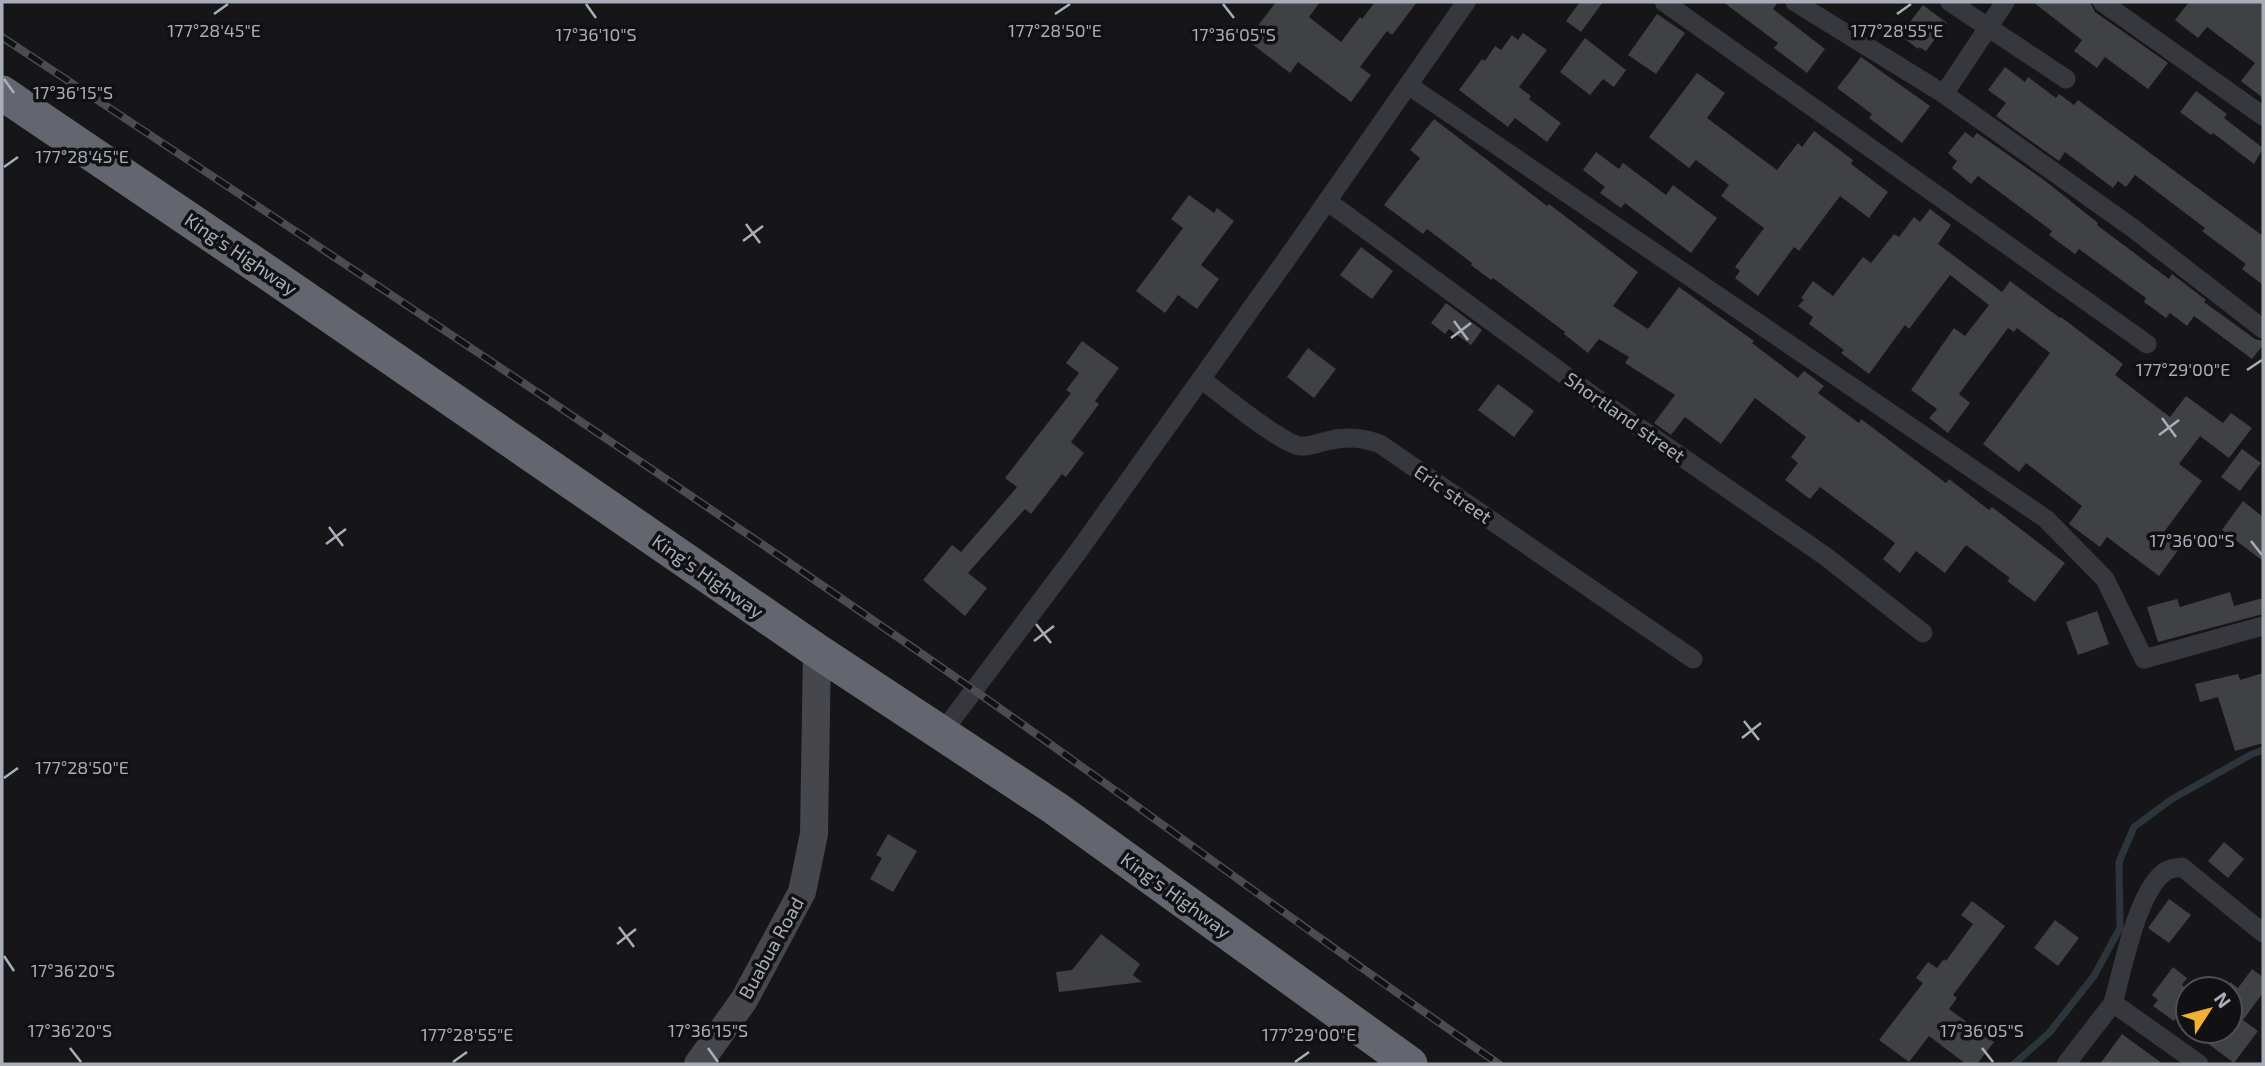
<svg xmlns="http://www.w3.org/2000/svg" width="2265" height="1066" font-family="'Exo 2',sans-serif">
<style>
.lines{fill:none;stroke-linecap:round;stroke-linejoin:round}
.stream{stroke:#2c353c;stroke-width:7}
.building{fill:#404145}
.street{stroke:#37383d;stroke-width:19}
.secondary{stroke:#45474d;stroke-width:28}
.highway{stroke:#63666e;stroke-width:35}
.rail-casing{stroke:#4a4c52;stroke-width:8}
.rail{stroke:#111113;stroke-width:5;stroke-dasharray:16;stroke-linecap:butt}
.ticks{fill:none;stroke:#a8adb8;stroke-width:2.5}
.labels{text-anchor:middle;stroke-width:7;stroke-linejoin:round;paint-order:stroke}
.street-label{font-size:19px;fill:#a8adb8;stroke:#111113}
.ticks-label{font-size:18px;text-anchor:middle;fill:#a8adb8;stroke:#111113;stroke-width:7;stroke-linejoin:round;paint-order:stroke}
</style>
<rect width="100%" height="100%" fill="#161618"/>
<g class="lines">
<path class="stream" d="M 2014,1064 L 2049,1033 L 2094,976 L 2120,928 L 2119,862 L 2134,827 L 2172,799 L 2252,754 L 2263,750"/>
</g>
<g class="building">
<path d="M 1276,2 L 1320,2 L 1309,17 L 1341,42 L 1360,17 L 1362,19 L 1375,2 L 1417,2 L 1392,35 L 1387,31 L 1360,67 L 1371,75 L 1351,102 L 1298,62 L 1290,73 L 1247,40 Z"/>
<path d="M 1580,2 L 1603,2 L 1581,32 L 1566,21 Z"/>
<path d="M 1723,2 L 1778,2 L 1773,9 L 1825,49 L 1807,73 L 1774,48 L 1778,43 Z"/>
<path d="M 2033,2 L 2090,2 L 2095,12 L 2168,63 L 2148,89 L 2105,57 L 2097,68 L 2074,51 L 2082,40 Z"/>
<path d="M 2189,2 L 2263,2 L 2263,98 L 2241,81 L 2255,63 L 2207,27 L 2198,38 L 2175,20 Z"/>
<path d="M 1923,5 L 1947,23 L 1926,51 L 1919,47 L 1918,49 L 1900,35 Z"/>
<path d="M 1657,14 L 1685,33 L 1656,74 L 1628,55 Z"/>
<path d="M 1523,33 L 1547,50 L 1519,87 L 1531,96 L 1529,99 L 1561,123 L 1547,142 L 1515,118 L 1508,127 L 1459,90 L 1482,59 L 1485,61 L 1495,46 L 1501,50 L 1512,35 L 1518,40 Z"/>
<path d="M 1585,38 L 1626,70 L 1614,87 L 1603,79 L 1590,95 L 1560,72 Z"/>
<path d="M 1861,57 L 1930,106 L 1902,143 L 1869,118 L 1872,114 L 1837,88 Z"/>
<path d="M 2005,67 L 2025,82 L 2028,77 L 2056,98 L 2059,94 L 2074,105 L 2078,100 L 2263,236 L 2263,285 L 2242,269 L 2246,264 L 2202,231 L 2205,228 L 2135,175 L 2126,187 L 2118,181 L 2113,188 L 2065,152 L 2059,161 L 1996,116 L 2006,103 L 1988,90 Z"/>
<path d="M 1697,73 L 1725,93 L 1707,118 L 1777,170 L 1798,143 L 1802,147 L 1814,131 L 1853,160 L 1851,164 L 1888,192 L 1869,218 L 1840,196 L 1799,251 L 1794,247 L 1758,296 L 1735,278 L 1740,271 L 1735,267 L 1764,228 L 1721,196 L 1729,185 L 1696,160 L 1689,168 L 1649,137 Z"/>
<path d="M 2196,91 L 2227,114 L 2224,118 L 2263,148 L 2254,164 L 2213,133 L 2211,135 L 2180,112 Z"/>
<path d="M 1434,119 L 1547,206 L 1549,204 L 1638,272 L 1613,306 L 1648,329 L 1679,287 L 1754,341 L 1752,343 L 1798,378 L 1804,371 L 1824,386 L 1818,393 L 1859,423 L 1861,419 L 1946,483 L 1949,479 L 1989,510 L 1992,507 L 2065,563 L 2035,602 L 2007,581 L 2010,578 L 1966,545 L 1945,573 L 1916,551 L 1900,573 L 1883,559 L 1895,543 L 1820,487 L 1810,499 L 1785,480 L 1798,463 L 1791,457 L 1806,437 L 1755,398 L 1721,444 L 1685,417 L 1671,435 L 1654,423 L 1675,395 L 1625,363 L 1629,357 L 1599,339 L 1588,353 L 1564,334 L 1565,332 L 1493,278 L 1491,280 L 1471,265 L 1472,263 L 1427,229 L 1423,234 L 1384,205 L 1420,158 L 1410,150 Z"/>
<path d="M 1965,132 L 1973,138 L 1977,133 L 2044,180 L 2098,223 L 2097,225 L 2169,279 L 2172,274 L 2206,300 L 2204,302 L 2255,339 L 2263,341 L 2263,345 L 2252,359 L 2194,316 L 2187,326 L 2170,313 L 2166,318 L 2144,302 L 2146,298 L 2079,249 L 2075,254 L 2049,235 L 2052,231 L 1978,176 L 1971,184 L 1952,168 L 1957,161 L 1948,153 Z"/>
<path d="M 1596,152 L 1619,169 L 1623,163 L 1666,195 L 1673,185 L 1717,218 L 1691,253 L 1625,203 L 1621,208 L 1600,193 L 1605,187 L 1583,170 Z"/>
<path d="M 1189,195 L 1214,213 L 1217,208 L 1234,221 L 1201,265 L 1219,279 L 1197,309 L 1178,295 L 1165,313 L 1136,291 L 1183,228 L 1171,219 Z"/>
<path d="M 1930,209 L 1951,225 L 1938,244 L 2002,292 L 2010,281 L 2060,318 L 2061,317 L 2123,364 L 2115,375 L 2170,417 L 2186,396 L 2223,423 L 2231,413 L 2252,428 L 2229,458 L 2200,436 L 2179,464 L 2202,481 L 2164,532 L 2182,545 L 2159,576 L 2107,537 L 2100,547 L 2069,524 L 2082,506 L 2026,463 L 2019,472 L 1983,444 L 2050,353 L 2017,328 L 2014,332 L 2008,328 L 1959,394 L 1970,403 L 1948,433 L 1929,418 L 1937,409 L 1911,390 L 1954,328 L 1965,336 L 1989,305 L 1950,275 L 1909,329 L 1905,325 L 1869,374 L 1841,353 L 1844,350 L 1809,324 L 1813,317 L 1798,306 L 1804,300 L 1801,298 L 1813,281 L 1833,296 L 1863,257 L 1871,263 L 1894,234 L 1899,237 L 1914,217 L 1920,222 Z"/>
<path d="M 1361,247 L 1393,271 L 1372,299 L 1340,275 Z"/>
<path d="M 1446,303 L 1482,330 L 1471,345 L 1449,329 L 1445,334 L 1431,323 Z"/>
<path d="M 1082,341 L 1119,368 L 1095,401 L 1099,404 L 1071,442 L 1084,453 L 1066,477 L 1062,474 L 1031,514 L 1025,509 L 968,573 L 987,588 L 965,616 L 923,580 L 952,545 L 961,552 L 1017,487 L 1005,478 L 1071,393 L 1066,390 L 1079,373 L 1066,363 Z"/>
<path d="M 1308,348 L 1336,369 L 1314,398 L 1287,377 Z"/>
<path d="M 1498,384 L 1534,411 L 1514,437 L 1478,410 Z"/>
<path d="M 2242,449 L 2261,463 L 2240,491 L 2221,477 Z"/>
<path d="M 2243,501 L 2263,517 L 2263,561 L 2222,530 Z"/>
<path d="M 2230,592 L 2234,606 L 2263,598 L 2263,614 L 2158,642 L 2147,607 L 2177,599 L 2180,607 Z"/>
<path d="M 2097,611 L 2109,644 L 2078,655 L 2066,622 Z"/>
<path d="M 2263,673 L 2263,743 L 2235,751 L 2218,697 L 2200,702 L 2195,684 L 2238,674 L 2240,680 Z"/>
<path d="M 888,834 L 917,851 L 893,892 L 870,879 L 882,858 L 876,855 Z"/>
<path d="M 2224,842 L 2244,859 L 2228,878 L 2208,861 Z"/>
<path d="M 2169,899 L 2191,915 L 2169,943 L 2148,928 Z"/>
<path d="M 1972,901 L 2005,926 L 1953,995 L 1957,998 L 1949,1009 L 1994,1042 L 1977,1064 L 1966,1064 L 1929,1036 L 1909,1062 L 1879,1040 L 1923,983 L 1916,978 L 1928,962 L 1937,968 L 1944,959 L 1946,961 L 1973,924 L 1961,915 Z"/>
<path d="M 2055,920 L 2079,938 L 2058,966 L 2034,948 Z"/>
<path d="M 1101,934 L 1140,964 L 1133,975 L 1142,982 L 1059,992 L 1056,972 L 1072,970 Z"/>
<path d="M 2173,967 L 2187,978 L 2182,985 L 2188,990 L 2188,1002 L 2174,1021 L 2153,1006 L 2158,1000 L 2152,995 Z"/>
<path d="M 2252,969 L 2263,977 L 2263,993 L 2243,1020 L 2258,1031 L 2234,1063 L 2191,1031 L 2230,1031 L 2230,982 L 2238,988 Z"/>
<path d="M 2122,1034 L 2163,1064 L 2100,1064 Z"/>
</g>
<g class="lines">
<g class="street">
<path d="M 1664,2 L 2147,344"/>
<path d="M 1795,2 L 1944,94 L 2134,229 L 2263,329"/>
<path d="M 1950,2 L 2066,79"/>
<path d="M 2102,2 L 2263,116"/>
<path d="M 1408,85 L 2046,519 L 2105,579 L 2144,659 L 2263,626"/>
<path d="M 1944,94 L 2005,2"/>
<path d="M 1327,201 L 1592,395 L 1825,556 L 1923,633"/>
<path d="M 1201,379 C 1220,393 1280,443 1300,446 C 1310,447 1317,443 1327,441 C 1345,436 1362,437 1380,444 L 1693,659"/>
<path d="M 941,734 L 1077,553 L 1293,250 L 1466,2"/>
<path d="M 2113,1003 C 2123,969 2137,890 2166,871 C 2171,868 2176,868 2182,867 L 2263,933"/>
<path d="M 2066,1064 L 2113,1003 L 2199,1064"/>
</g>
<path class="secondary" d="M 698,1064 L 744,1000 L 802,892 L 814,834 L 817,651"/>
<path class="highway" d="M 2,93 L 274,277 L 817,651 L 1055,808 L 1410,1064"/>
<defs>
<path id="rail" d="M 2,37 C 327,252 652,466 971,688 C 1148,812 1321,942 1499,1064"/>
</defs>
<use href="#rail" class="rail-casing"/>
<use href="#rail" class="rail"/>
</g>
<path class="ticks" d="M 586,4 L 596,18M 1223,4 L 1234,18M 214,14 L 228,4M 1055,14 L 1070,4M 1897,14 L 1911,4M 4,79 L 14,93M 4,167 L 18,157M 746,224 L 760,243M 743,241 L 763,226M 1454,321 L 1468,340M 1451,338 L 1471,323M 2247,370 L 2262,360M 2162,418 L 2176,437M 2159,435 L 2179,420M 329,527 L 343,546M 2251,541 L 2262,555M 326,544 L 346,529M 1036,624 L 1051,643M 1034,641 L 1054,626M 1744,721 L 1759,740M 1742,738 L 1761,723M 4,778 L 18,768M 619,927 L 634,947M 617,944 L 636,929M 4,956 L 14,971M 70,1048 L 81,1062M 708,1048 L 718,1062M 1982,1048 L 1993,1062M 453,1062 L 467,1052M 1295,1062 L 1309,1052"/>
<g class="labels">
<g class="street-label">
<text transform="translate(241 254) rotate(34)" y="7">King's Highway</text>
<text transform="translate(1625 417) rotate(35)" y="7">Shortland street</text>
<text transform="translate(1453 494) rotate(34)" y="7">Eric street</text>
<text transform="translate(708 576) rotate(35)" y="7">King's Highway</text>
<text transform="translate(1176 895) rotate(36)" y="7">King's Highway</text>
<text transform="translate(771 948) rotate(-61)" y="7">Buabua Road</text>
</g>
</g>
<g class="ticks-label">
<text x="1897" y="37">177°28'55"E</text>
<text x="214" y="37">177°28'45"E</text>
<text x="1055" y="37">177°28'50"E</text>
<text x="596" y="41">17°36'10"S</text>
<text x="1234" y="41">17°36'05"S</text>
<text x="73" y="99">17°36'15"S</text>
<text x="82" y="163">177°28'45"E</text>
<text x="2183" y="376">177°29'00"E</text>
<text x="2192" y="547">17°36'00"S</text>
<text x="82" y="774">177°28'50"E</text>
<text x="73" y="977">17°36'20"S</text>
<text x="70" y="1037">17°36'20"S</text>
<text x="708" y="1037">17°36'15"S</text>
<text x="1982" y="1037">17°36'05"S</text>
<text x="467" y="1041">177°28'55"E</text>
<text x="1309" y="1041">177°29'00"E</text>
</g>
<rect width="2265" height="1066" fill="none" stroke="#a8adb8" stroke-width="7"/>
<g transform="translate(2209 1010) rotate(54)"><circle r="33" fill="#111113" stroke="#4d4f55" stroke-width="2"/>
<path d="M0-5L12 26L0 18L-12 26Z" fill="#f2b134"/>
<text y="-10" font-size="19" font-weight="bold" text-anchor="middle" fill="#a8adb8">N</text>
</g>
</svg>
